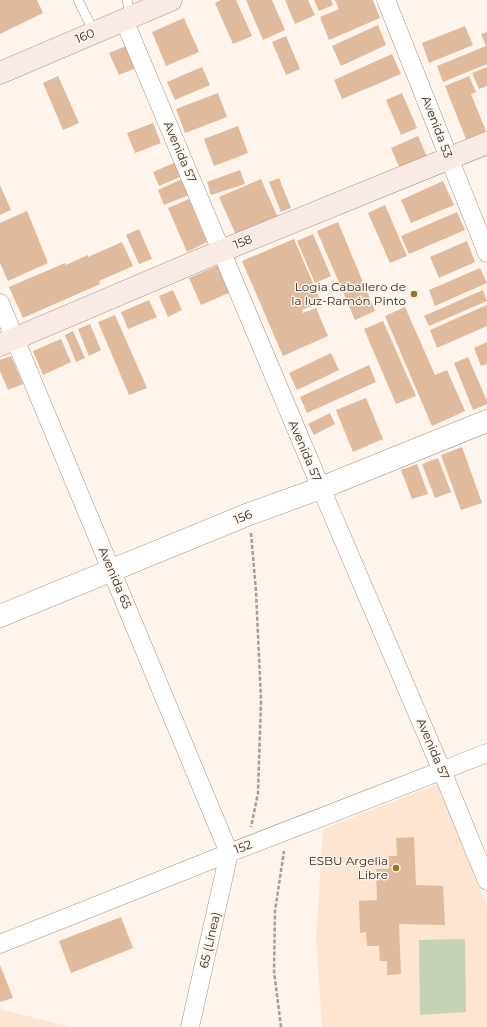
<svg xmlns="http://www.w3.org/2000/svg" width="487" height="1027" font-family="Montserrat,sans-serif">
<style>
.built{fill:#fde5d2}
.green{fill:#c6d2b5}
.building{fill:#dfba9c}
.lines{fill:none;stroke-linecap:round;stroke-linejoin:round}
.service-casing{stroke:#a39386;stroke-width:10}
.minor-casing{stroke:#a39386;stroke-width:19}
.tertiary-casing{stroke:#a39386;stroke-width:23}
.secondary-casing{stroke:#a39386;stroke-width:23}
.path{stroke:#a69d96;stroke-width:2.5;stroke-dasharray:4 2;stroke-linecap:butt}
.service{stroke:#fff;stroke-width:9}
.minor{stroke:#fff;stroke-width:18}
.tertiary{stroke:#fff;stroke-width:22}
.secondary{stroke:#faeae6;stroke-width:22}
.poi-dot{fill:#977720;stroke:#fff4ec;stroke-width:1.5}
.labels{text-anchor:middle;stroke-width:3;stroke-linejoin:round;paint-order:stroke}
.street-label{font-size:12px;fill:#342d28;stroke:#fff4ec}
.poi-label{font-size:12px;fill:#342d28;stroke:#fff4ec;text-anchor:end}
</style>
<rect width="100%" height="100%" fill="#fff4ec"/>
<g class="built">
<path d="M 438,784 L 487,906 L 487,1027 L 322,1027 L 316,938 L 323,829 Z"/>
<path d="M 0,1009 L 70,1027 L 0,1027 Z"/>
</g>
<path class="green" d="M 465,939 L 466,1012 L 420,1015 L 419,940 Z"/>
<g class="building">
<path d="M 0,0 L 37,0 L 43,13 L 0,34 Z"/>
<path d="M 221,0 L 236,0 L 252,36 L 233,44 L 215,3 Z"/>
<path d="M 246,0 L 272,0 L 285,30 L 263,40 Z"/>
<path d="M 285,0 L 308,0 L 315,15 L 295,24 Z"/>
<path d="M 314,0 L 331,0 L 333,5 L 319,11 Z"/>
<path d="M 335,0 L 373,0 L 380,18 L 329,40 L 320,17 L 339,9 Z"/>
<path d="M 184,18 L 199,52 L 166,66 L 152,32 Z"/>
<path d="M 378,25 L 386,45 L 341,66 L 332,46 Z"/>
<path d="M 465,26 L 473,45 L 429,63 L 422,43 Z"/>
<path d="M 487,32 L 487,64 L 443,82 L 437,66 L 486,46 L 481,34 Z"/>
<path d="M 286,36 L 300,69 L 286,75 L 272,42 Z"/>
<path d="M 126,46 L 136,68 L 119,75 L 109,53 Z"/>
<path d="M 392,54 L 401,74 L 342,99 L 334,80 Z"/>
<path d="M 202,67 L 210,85 L 175,100 L 167,82 Z"/>
<path d="M 487,67 L 487,86 L 479,89 L 472,73 Z"/>
<path d="M 58,76 L 79,123 L 63,130 L 43,83 Z"/>
<path d="M 469,76 L 476,92 L 471,94 L 486,131 L 466,139 L 445,86 Z"/>
<path d="M 218,93 L 227,117 L 185,133 L 176,109 Z"/>
<path d="M 402,93 L 417,128 L 401,135 L 386,100 Z"/>
<path d="M 153,123 L 161,143 L 135,153 L 127,133 Z"/>
<path d="M 238,126 L 248,153 L 214,166 L 204,139 Z"/>
<path d="M 418,136 L 427,157 L 400,169 L 391,148 Z"/>
<path d="M 176,162 L 182,176 L 159,186 L 153,172 Z"/>
<path d="M 240,170 L 245,184 L 211,195 L 207,182 Z"/>
<path d="M 279,178 L 291,208 L 281,212 L 269,182 Z"/>
<path d="M 182,179 L 189,195 L 164,205 L 158,190 Z"/>
<path d="M 261,179 L 279,220 L 236,235 L 219,197 Z"/>
<path d="M 443,181 L 454,205 L 411,223 L 401,200 Z"/>
<path d="M 0,185 L 11,210 L 0,215 Z"/>
<path d="M 189,199 L 207,242 L 187,252 L 168,208 Z"/>
<path d="M 385,205 L 407,256 L 390,263 L 368,213 Z"/>
<path d="M 27,211 L 48,263 L 8,281 L 0,263 L 0,223 Z"/>
<path d="M 457,212 L 465,230 L 409,254 L 401,236 Z"/>
<path d="M 338,222 L 375,311 L 355,320 L 317,231 Z"/>
<path d="M 139,229 L 152,259 L 139,264 L 126,235 Z"/>
<path d="M 313,234 L 331,276 L 315,283 L 297,241 Z"/>
<path d="M 294,239 L 321,302 L 302,310 L 303,313 L 316,308 L 328,336 L 283,356 L 242,261 Z"/>
<path d="M 467,241 L 475,262 L 439,278 L 430,257 Z"/>
<path d="M 122,242 L 133,266 L 99,281 L 100,284 L 23,318 L 9,287 L 65,263 L 66,265 L 88,255 L 88,257 Z"/>
<path d="M 219,265 L 231,292 L 201,305 L 189,278 Z"/>
<path d="M 480,268 L 487,283 L 435,306 L 429,290 Z"/>
<path d="M 173,290 L 182,310 L 168,317 L 159,296 Z"/>
<path d="M 483,290 L 487,301 L 429,326 L 424,316 Z"/>
<path d="M 149,300 L 157,317 L 128,329 L 121,312 Z"/>
<path d="M 487,305 L 487,326 L 437,348 L 430,330 Z"/>
<path d="M 405,307 L 435,375 L 447,370 L 465,411 L 432,426 L 385,316 Z"/>
<path d="M 115,315 L 147,388 L 129,395 L 98,322 Z"/>
<path d="M 383,321 L 416,396 L 396,404 L 364,329 Z"/>
<path d="M 90,324 L 101,350 L 89,356 L 78,329 Z"/>
<path d="M 73,331 L 85,358 L 76,362 L 65,335 Z"/>
<path d="M 61,339 L 71,362 L 43,375 L 33,351 Z"/>
<path d="M 487,342 L 487,364 L 481,366 L 474,348 Z"/>
<path d="M 331,353 L 339,370 L 297,390 L 289,373 Z"/>
<path d="M 11,356 L 23,384 L 8,390 L 0,371 L 0,360 Z"/>
<path d="M 468,357 L 487,401 L 487,404 L 473,410 L 454,363 Z"/>
<path d="M 369,365 L 376,382 L 307,413 L 300,397 Z"/>
<path d="M 366,398 L 383,439 L 353,452 L 336,410 Z"/>
<path d="M 330,413 L 335,424 L 314,435 L 308,424 Z"/>
<path d="M 462,447 L 482,503 L 461,510 L 441,455 Z"/>
<path d="M 438,458 L 451,492 L 435,498 L 422,464 Z"/>
<path d="M 417,464 L 428,494 L 412,499 L 401,470 Z"/>
<path d="M 414,837 L 416,885 L 443,886 L 445,925 L 399,924 L 401,974 L 387,975 L 387,961 L 380,961 L 379,946 L 367,946 L 366,932 L 360,933 L 359,901 L 377,900 L 376,869 L 389,869 L 389,856 L 397,856 L 396,838 Z"/>
<path d="M 121,917 L 133,948 L 71,973 L 59,941 Z"/>
<path d="M 0,965 L 13,998 L 0,1002 Z"/>
</g>
<g class="lines">
<defs>
<g id="service">
<path d="M 78,0 L 94,32"/>
<path d="M 127,0 L 131,17"/>
</g>
<g id="minor">
<path d="M 386,0 C 420,84 453,169 487,253"/>
<path d="M 124,20 L 321,488 L 442,771 L 487,881"/>
<path d="M 0,303 L 229,853 L 190,1027"/>
<path d="M 0,944 L 229,853 L 487,753"/>
</g>
<path id="tertiary" d="M 0,616 L 249,514 L 321,488 L 487,421"/>
<g id="secondary">
<path d="M 0,73 L 171,0"/>
<path d="M 0,345 L 221,251 L 487,143"/>
</g>
</defs>
<use href="#service" class="service-casing"/>
<use href="#minor" class="minor-casing"/>
<use href="#tertiary" class="tertiary-casing"/>
<use href="#secondary" class="secondary-casing"/>
<g class="path">
<path d="M 251,533 L 256,591 L 261,701 L 258,793 L 251,827"/>
<path d="M 281,1027 L 274,971 L 275,911 L 284,851"/>
</g>
<use href="#service" class="service"/>
<use href="#minor" class="minor"/>
<use href="#tertiary" class="tertiary"/>
<use href="#secondary" class="secondary"/>
</g>
<g class="poi-dot">
<circle cx="414" cy="294" r="4"/>
<circle cx="396" cy="868" r="4"/>
</g>
<g class="labels">
<g class="street-label">
<text transform="translate(85 36) rotate(-23)" y="4">160</text>
<text transform="translate(437 127) rotate(69)" y="4">Avenida 53</text>
<text transform="translate(180 152) rotate(67)" y="4">Avenida 57</text>
<text transform="translate(243 242) rotate(-22)" y="4">158</text>
<text transform="translate(305 451) rotate(67)" y="4">Avenida 57</text>
<text transform="translate(243 517) rotate(-22)" y="4">156</text>
<text transform="translate(115 578) rotate(67)" y="4">Avenida 65</text>
<text transform="translate(433 749) rotate(67)" y="4">Avenida 57</text>
<text transform="translate(243 847) rotate(-21)" y="4">152</text>
<text transform="translate(210 940) rotate(-77)" y="4">65 (Línea)</text>
</g>
<g class="poi-label">
<text x="406" y="291">Logia Caballero de<tspan x="406" dy="14">la luz-Ramón Pinto</tspan></text>
<text x="388" y="865">ESBU Argelia<tspan x="388" dy="14">Libre</tspan></text>
</g>
</g>
</svg>
